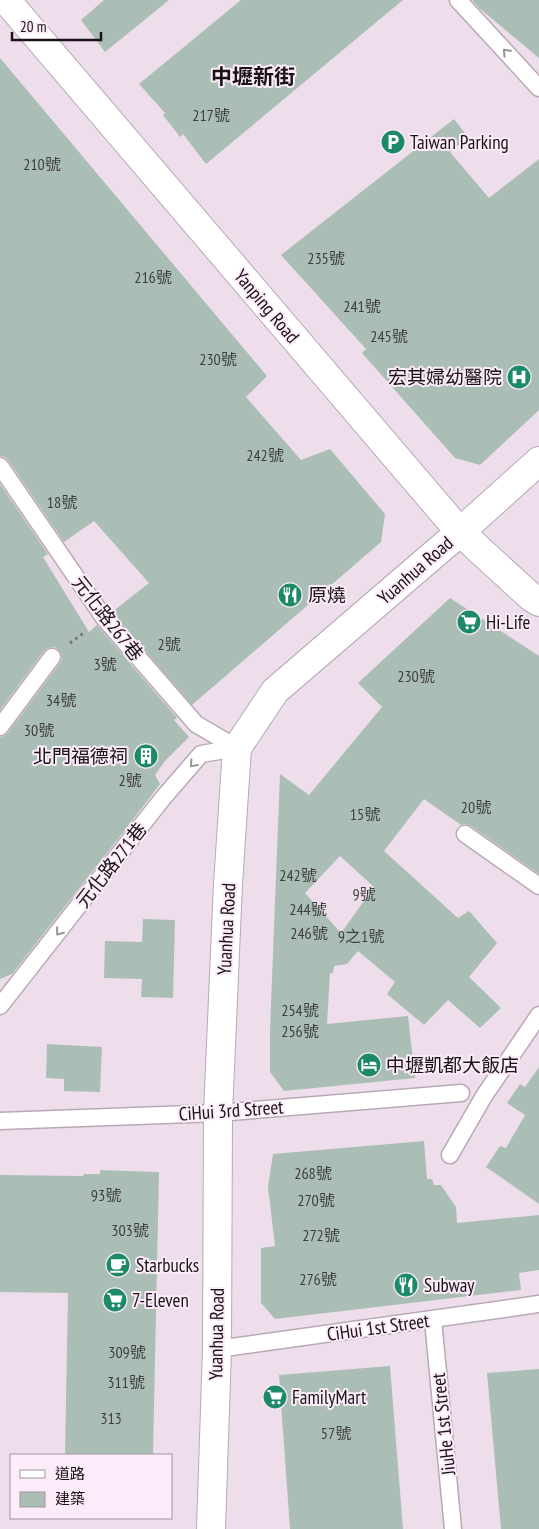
<svg xmlns="http://www.w3.org/2000/svg" width="539" height="1529" font-family="'PT Sans Narrow','Noto Sans TC',sans-serif">
<style>
.building{fill:#abbeb5;fill-rule:evenodd}
.lines{fill:none;stroke-linecap:round;stroke-linejoin:round}
.service-casing{stroke:#b8a9b5;stroke-width:19}
.minor-casing{stroke:#b8a9b5;stroke-width:30}
.secondary-casing{stroke:#b8a9b5;stroke-width:30}
.path{stroke:#7c717a;stroke-width:3;stroke-dasharray:2.5 4;stroke-linecap:butt}
.service{stroke:#fff;stroke-width:16}
.minor{stroke:#fff;stroke-width:28}
.secondary{stroke:#fff;stroke-width:28}
.oneway{stroke:#989597}
.labels{text-anchor:middle;stroke-width:4;stroke-linejoin:round;paint-order:stroke}
.number-label{font-size:16px;fill:#3e3e3f}
.poi-label{font-size:19px;fill:#191318;stroke:#fcebf9;text-anchor:start}
.street-label{font-size:19px;fill:#191318;stroke:#fcebf9}
.quarter-label{font-size:21px;font-weight:bold;fill:#191318;stroke:#fcebf9}
</style>
<rect width="100%" height="100%" fill="#eedeeb"/>
<g class="building">
<path d="M 104,0 L 169,0 L 105,52 L 81,20 Z"/>
<path d="M 241,0 L 403,0 L 206,164 L 183,134 L 180,137 L 163,115 L 165,113 L 139,84 Z"/>
<path d="M 472,0 L 539,0 L 539,58 L 479,8 Z"/>
<path d="M 0,58 L 267,376 L 246,397 L 301,460 L 330,449 L 385,514 L 381,542 L 192,705 L 112,612 L 149,583 L 94,521 L 64,542 L 8,460 L 5,457 L 0,456 Z"/>
<path d="M 454,119 L 468,137 L 450,152 L 489,198 L 539,159 L 539,410 L 480,465 L 455,458 L 362,353 L 366,349 L 281,255 Z"/>
<path d="M 0,484 L 48,554 L 43,557 L 89,632 L 97,625 L 177,718 L 174,720 L 189,737 L 165,761 L 155,775 L 160,784 L 132,821 L 12,974 L 0,979 L 0,737 L 4,736 L 8,733 L 60,663 L 62,658 L 61,654 L 58,649 L 54,647 L 48,648 L 44,651 L 0,710 Z"/>
<path d="M 450,598 L 539,656 L 539,874 L 471,826 L 465,824 L 461,825 L 424,799 L 384,851 L 458,918 L 469,911 L 497,943 L 469,977 L 501,1008 L 480,1028 L 448,1000 L 424,1025 L 387,994 L 395,982 L 358,951 L 347,964 L 334,966 L 333,973 L 330,973 L 327,1024 L 408,1016 L 415,1078 L 284,1091 L 270,1072 L 270,1030 L 280,774 L 309,795 L 382,707 L 358,683 ZM 340,856 L 374,887 L 341,933 L 305,893 Z"/>
<path d="M 143,919 L 175,920 L 173,998 L 141,997 L 142,979 L 104,978 L 105,941 L 142,942 Z"/>
<path d="M 47,1044 L 102,1047 L 100,1092 L 64,1091 L 64,1079 L 46,1078 Z"/>
<path d="M 539,1067 L 539,1204 L 486,1167 L 500,1146 L 506,1148 L 525,1115 L 507,1103 L 520,1084 L 525,1087 Z"/>
<path d="M 424,1141 L 427,1179 L 432,1179 L 434,1185 L 441,1185 L 456,1207 L 457,1223 L 539,1215 L 539,1270 L 519,1273 L 521,1290 L 275,1319 L 261,1303 L 261,1248 L 275,1246 L 268,1187 L 273,1154 Z"/>
<path d="M 100,1170 L 159,1172 L 153,1455 L 65,1455 L 68,1293 L 0,1292 L 0,1175 L 83,1176 L 84,1174 L 100,1174 Z"/>
<path d="M 390,1366 L 403,1529 L 290,1529 L 279,1375 Z"/>
<path d="M 539,1369 L 539,1529 L 501,1529 L 487,1373 Z"/>
</g>
<g class="lines">
<defs>
<g id="service">
<path d="M 458,0 L 539,88"/>
<path d="M 0,466 L 104,618 L 196,724 L 237,748"/>
<path d="M 0,727 L 52,657"/>
<path d="M 465,834 L 539,886"/>
<path d="M 0,1006 L 163,798 L 201,754 L 237,748"/>
<path d="M 0,1121 L 218,1113 L 461,1093"/>
<path d="M 450,1155 L 484,1096 L 539,1015"/>
<path d="M 433,1320 L 453,1529"/>
<path d="M 217,1349 L 539,1304"/>
</g>
<path id="minor" d="M 211,1529 L 217,1349 L 218,1113 L 228,884 L 237,748 L 275,691 L 460,532 L 539,461"/>
<path id="secondary" d="M 6,0 L 460,532 L 531,597 L 539,602"/>
</defs>
<use href="#service" class="service-casing"/>
<use href="#minor" class="minor-casing"/>
<use href="#secondary" class="secondary-casing"/>
<path class="path" d="M 70,643 L 85,632"/>
<use href="#service" class="service"/>
<use href="#minor" class="minor"/>
<use href="#secondary" class="secondary"/>
</g>
<defs><path id="oneway-chevron" d="M-2-3.5L2.5 0L-2 3.5" fill="none" stroke-width="1.6" stroke-linecap="round" stroke-linejoin="round" transform="scale(1.25)"/></defs>
<g class="oneway">
<use href="#oneway-chevron" transform="translate(506 52) rotate(-133)"/>
<use href="#oneway-chevron" transform="translate(193 764) rotate(131)"/>
<use href="#oneway-chevron" transform="translate(59 932) rotate(128)"/>
</g>
<defs>
<symbol id="parking-disc" viewBox="-11 -11 22 22"><circle r="9.5" fill="#1c8968" stroke="#fcebf9"/><path d="M-3.5-5.5H1a3.5 3.5 0 0 1 0 7H-1V5.5H-3.5ZM-1-3.4V-.6H.8a1.4 1.4 0 0 0 0-2.8Z" fill="#fff"/></symbol>
<symbol id="hospital-disc" viewBox="-11 -11 22 22"><circle r="9.5" fill="#1c8968" stroke="#fcebf9"/><path d="M-5-5h3v3.5h4V-5h3V5h-3V1.5h-4V5h-3Z" fill="#fff"/></symbol>
<symbol id="restaurant-disc" viewBox="-11 -11 22 22"><circle r="9.5" fill="#1c8968" stroke="#fcebf9"/><path d="M-5-6h1v4h1v-4h1v4h1v-4h1v5L-1.5 .5V6h-2V.5L-5-1ZM5-6V6H3V1.5H1.5Q1.5-4 5-6Z" fill="#fff"/></symbol>
<symbol id="supermarket-disc" viewBox="-11 -11 22 22"><circle r="9.5" fill="#1c8968" stroke="#fcebf9"/><path d="M-6-5.5h2.5l.6 2H6L4.5 2H-2.5L-4.4-4H-6ZM-1.5 3.2a1.3 1.3 0 1 0 .1 0ZM3 3.2a1.3 1.3 0 1 0 .1 0Z" fill="#fff"/></symbol>
<symbol id="building-disc" viewBox="-11 -11 22 22"><circle r="9.5" fill="#1c8968" stroke="#fcebf9"/><path d="M-4-6H4V6H1V3H-1V6H-4ZM-2.5-4.3h1.7v1.8h-1.7ZM.8-4.3h1.7v1.8H.8ZM-2.5-1h1.7V.8h-1.7ZM.8-1h1.7V.8H.8Z" fill="#fff"/></symbol>
<symbol id="hotel-disc" viewBox="-11 -11 22 22"><circle r="9.5" fill="#1c8968" stroke="#fcebf9"/><path d="M-6-4.5h1.5V1H6V5H4.5V3h-9V5H-6ZM-4 0a1.8 1.8 0 1 1 3.6 0ZM.5 0V-2.5h3Q6-2.5 6 0Z" fill="#fff"/></symbol>
<symbol id="cafe-disc" viewBox="-11 -11 22 22"><circle r="9.5" fill="#1c8968" stroke="#fcebf9"/><path d="M-5.5-4.5H6V0H3Q3 3.5 0 3.5H-2.5Q-5.5 3.5-5.5 0ZM3-3.2v2h1.7v-2ZM-6 4.5H4V6H-6Z" fill="#fff"/></symbol>
</defs>
<g fill-rule="evenodd">
<use href="#parking-disc" x="379" y="128" width="28" height="28"/>
<use href="#hospital-disc" x="505" y="363" width="28" height="28"/>
<use href="#restaurant-disc" x="276" y="581" width="28" height="28"/>
<use href="#supermarket-disc" x="455" y="608" width="28" height="28"/>
<use href="#building-disc" x="132" y="742" width="28" height="28"/>
<use href="#hotel-disc" x="355" y="1051" width="28" height="28"/>
<use href="#cafe-disc" x="104" y="1251" width="28" height="28"/>
<use href="#restaurant-disc" x="392" y="1271" width="28" height="28"/>
<use href="#supermarket-disc" x="101" y="1286" width="28" height="28"/>
<use href="#supermarket-disc" x="261" y="1383" width="28" height="28"/>
</g>
<g class="labels">
<g class="number-label">
<text x="211" y="121">217號</text>
<text x="42" y="170">210號</text>
<text x="326" y="264">235號</text>
<text x="153" y="283">216號</text>
<text x="362" y="312">241號</text>
<text x="389" y="342">245號</text>
<text x="218" y="365">230號</text>
<text x="265" y="461">242號</text>
<text x="62" y="508">18號</text>
<text x="169" y="650">2號</text>
<text x="105" y="670">3號</text>
<text x="416" y="682">230號</text>
<text x="61" y="706">34號</text>
<text x="39" y="736">30號</text>
<text x="130" y="786">2號</text>
<text x="476" y="813">20號</text>
<text x="365" y="820">15號</text>
<text x="298" y="881">242號</text>
<text x="364" y="900">9號</text>
<text x="308" y="915">244號</text>
<text x="309" y="939">246號</text>
<text x="361" y="942">9之1號</text>
<text x="300" y="1016">254號</text>
<text x="300" y="1037">256號</text>
<text x="313" y="1179">268號</text>
<text x="106" y="1201">93號</text>
<text x="316" y="1206">270號</text>
<text x="130" y="1236">303號</text>
<text x="321" y="1241">272號</text>
<text x="318" y="1285">276號</text>
<text x="127" y="1358">309號</text>
<text x="126" y="1388">311號</text>
<text x="111" y="1424">313</text>
<text x="336" y="1439">57號</text>
</g>
<g class="poi-label">
<text x="410" y="149">Taiwan Parking</text>
<text x="502" y="384" text-anchor="end">宏其婦幼醫院</text>
<text x="308" y="602">原燒</text>
<text x="486" y="629">Hi-Life</text>
<text x="128" y="763" text-anchor="end">北門福德祠</text>
<text x="386" y="1072">中壢凱都大飯店</text>
<text x="136" y="1272">Starbucks</text>
<text x="424" y="1292">Subway</text>
<text x="132" y="1307">7-Eleven</text>
<text x="292" y="1404">FamilyMart</text>
</g>
<g class="street-label">
<text transform="translate(267 306) rotate(50)" y="7">Yanping Road</text>
<text transform="translate(415 570) rotate(-41)" y="7">Yuanhua Road</text>
<text transform="translate(108 618) rotate(52)" y="7">元化路267巷</text>
<text transform="translate(111 865) rotate(-52)" y="7">元化路271巷</text>
<text transform="translate(226 929) rotate(-87)" y="7">Yuanhua Road</text>
<text transform="translate(231 1110) rotate(-4)" y="7">CiHui 3rd Street</text>
<text transform="translate(378 1327) rotate(-8)" y="7">CiHui 1st Street</text>
<text transform="translate(216 1334) rotate(-89)" y="7">Yuanhua Road</text>
<text transform="translate(443 1424) rotate(-96)" y="7">JiuHe 1st Street</text>
</g>
<g class="quarter-label">
<text x="253" y="84">中壢新街</text>
</g>
</g>
<rect x="10" y="1454" width="162" height="65" fill="#fcebf9" stroke="#a1959f"/>
<rect x="20" y="1470" width="25" height="8" fill="#ffffff" stroke="#a1959f"/>
<text x="55" y="1479" font-size="15" fill="#191318">道路</text>
<rect x="20" y="1492" width="25" height="15" fill="#abbeb5" stroke="#a1959f"/>
<text x="55" y="1504" font-size="15" fill="#191318">建築</text>
<path d="M12 32v8h89v-8" fill="none" stroke="#191318" stroke-width="2.5"/>
<text x="20" y="32" font-size="15" fill="#191318" stroke="#fcebf9" stroke-width="4" paint-order="stroke">20 m</text>
</svg>
